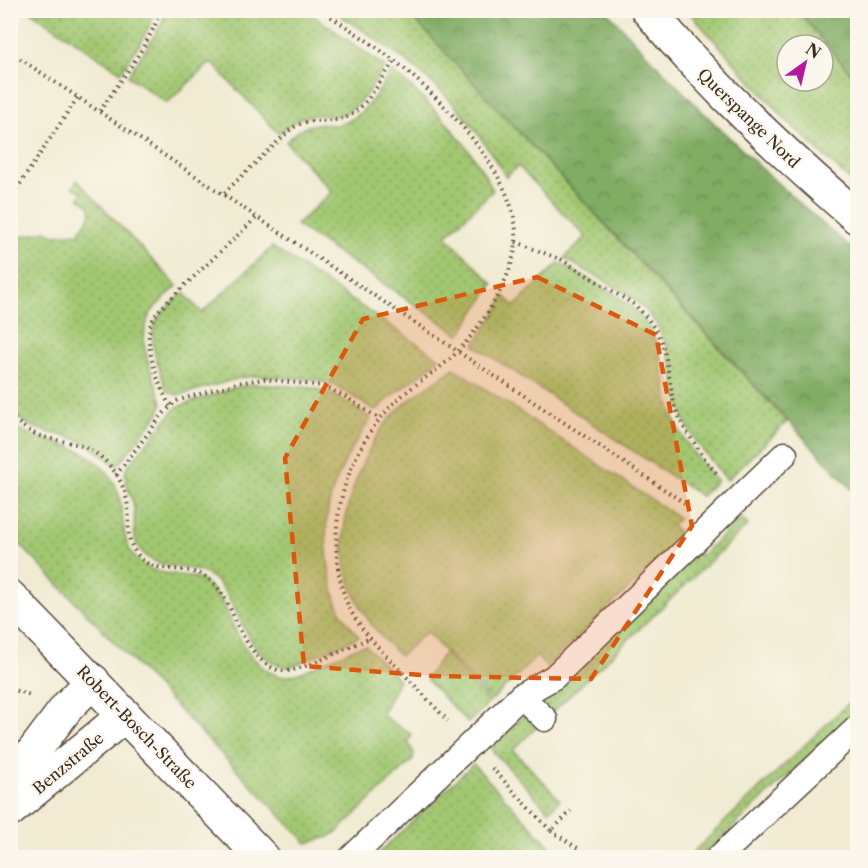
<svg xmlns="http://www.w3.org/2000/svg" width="868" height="868" font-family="'Libre Caslon Text',serif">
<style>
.grass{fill:url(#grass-dots);stroke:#6e7848;stroke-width:1.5;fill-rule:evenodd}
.forest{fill:url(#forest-crowns);stroke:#5e6b40;stroke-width:1.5}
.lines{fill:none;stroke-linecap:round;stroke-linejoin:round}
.lane-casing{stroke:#564739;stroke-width:27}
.street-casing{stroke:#564739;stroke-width:36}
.secondary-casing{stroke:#564739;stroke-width:36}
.path{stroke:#564739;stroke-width:4;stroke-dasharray:1.5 4.5;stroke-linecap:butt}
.lane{stroke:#fff;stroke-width:24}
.street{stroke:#fff;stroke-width:33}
.secondary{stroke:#fff;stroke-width:33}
.marked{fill:#df570d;fill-opacity:0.2;stroke:#df570d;stroke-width:4.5;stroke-dasharray:12 8;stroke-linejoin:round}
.labels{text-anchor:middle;stroke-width:4.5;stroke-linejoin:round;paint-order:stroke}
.street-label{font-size:16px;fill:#3b2a1e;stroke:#fbf7ec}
</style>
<defs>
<pattern id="grass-dots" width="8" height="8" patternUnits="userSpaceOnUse" patternTransform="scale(1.5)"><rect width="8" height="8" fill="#a1c771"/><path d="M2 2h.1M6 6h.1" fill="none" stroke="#84a25c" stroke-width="1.8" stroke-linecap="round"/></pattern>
<pattern id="forest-crowns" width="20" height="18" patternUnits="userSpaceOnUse" patternTransform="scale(1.5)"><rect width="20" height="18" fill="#80ac63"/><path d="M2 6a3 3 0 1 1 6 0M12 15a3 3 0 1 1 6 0" fill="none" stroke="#6a8c51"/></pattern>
</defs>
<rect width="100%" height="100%" fill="#fbf7ec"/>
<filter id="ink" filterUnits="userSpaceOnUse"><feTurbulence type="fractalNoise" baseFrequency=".0167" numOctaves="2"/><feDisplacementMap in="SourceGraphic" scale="12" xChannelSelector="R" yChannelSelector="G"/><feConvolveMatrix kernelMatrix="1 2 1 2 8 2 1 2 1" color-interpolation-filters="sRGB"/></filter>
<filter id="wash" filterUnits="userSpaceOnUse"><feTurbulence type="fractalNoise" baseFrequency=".008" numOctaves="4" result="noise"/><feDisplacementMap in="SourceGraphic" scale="24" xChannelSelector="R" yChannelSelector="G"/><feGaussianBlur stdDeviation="1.35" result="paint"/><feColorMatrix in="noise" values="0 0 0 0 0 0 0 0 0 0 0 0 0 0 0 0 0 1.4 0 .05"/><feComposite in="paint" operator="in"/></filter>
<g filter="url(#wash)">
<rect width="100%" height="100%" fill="#f0ebd2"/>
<g class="grass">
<path d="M 167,10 L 307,11 L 385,67 C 373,84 361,108 340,115 C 334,117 327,116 321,115 C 303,114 292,122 279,134 L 211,62 L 167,103 L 128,76 L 160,27 Z"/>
<path d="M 30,11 L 156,11 L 144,37 L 121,72 Z"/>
<path d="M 334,11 L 421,11 L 413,17 L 787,422 L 727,480 C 711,461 692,440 683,416 C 671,383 674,346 651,317 C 630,289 593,276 564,258 L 586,237 L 518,166 L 506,177 C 487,146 466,114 439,89 C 407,59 370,35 334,11 Z"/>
<path d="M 688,11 L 798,11 L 857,81 L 857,187 L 785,119 ZM 787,45 L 823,45 L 823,81 L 787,81 Z"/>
<path d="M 392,71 C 433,105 469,142 493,190 L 446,236 L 493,284 L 460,335 L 296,225 L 332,192 L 286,142 C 297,131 306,123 322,124 C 329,125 334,126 341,124 C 365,117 378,91 392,71 Z"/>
<path d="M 77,180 L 177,286 C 170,293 163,299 156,306 C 131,335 152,371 162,402 L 159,413 L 118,465 L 115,465 C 103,457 95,446 81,441 C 55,430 30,435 11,409 L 11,239 L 46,231 L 55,235 L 74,233 L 78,235 L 91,214 L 89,205 L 79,198 L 83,193 L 73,187 Z"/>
<path d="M 272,247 L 439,358 C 420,379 396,388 376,411 L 336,386 L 313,379 L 257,376 L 240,378 L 183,394 C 175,396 171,394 166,389 C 160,369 146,340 157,320 C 163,310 175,301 184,293 L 202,313 Z"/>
<path d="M 559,263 C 588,279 623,294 643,320 C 663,345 663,373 669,403 C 676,432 697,460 717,481 L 701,496 L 474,345 L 495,314 L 504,296 L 515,306 Z"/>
<path d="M 454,368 L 679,518 L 672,525 L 683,537 L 546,667 L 537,656 L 492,700 L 426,632 L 400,656 C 344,604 329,546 358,475 C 366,454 377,432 392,416 C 409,397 434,383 454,368 Z"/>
<path d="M 256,384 C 279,387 305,384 326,392 C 342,397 356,409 371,418 C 353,446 333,477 328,510 C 323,537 329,589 342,614 C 347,622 353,629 359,637 L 290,667 C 245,664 243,607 216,581 C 195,560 160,574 142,552 C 130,538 136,524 134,508 C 132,494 123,483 126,468 L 177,407 L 237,387 Z"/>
<path d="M 10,423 C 30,439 50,439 73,448 C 85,452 98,462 106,471 C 133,501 112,539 140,562 C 158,577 176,572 196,578 C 204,580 212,589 217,595 C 228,608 231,625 240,639 C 247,653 264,672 279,676 C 285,678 291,675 297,674 L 361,646 L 366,646 L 399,680 L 382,715 L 412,735 L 408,743 L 414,753 L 413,760 L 337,832 L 329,837 L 307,843 L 11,535 Z"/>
<path d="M 741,518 L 748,525 L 513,750 L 560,800 L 549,811 L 490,748 L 697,552 L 701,556 Z"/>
<path d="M 444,653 L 490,702 L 468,723 L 426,679 Z"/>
<path d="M 857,695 L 857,708 L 852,714 L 856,718 L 820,745 L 701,857 L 687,858 Z"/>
<path d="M 473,764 L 560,857 L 375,857 L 376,856 Z"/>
</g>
<g class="forest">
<path d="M 421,11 L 607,11 C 683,96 771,180 857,253 L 857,495 L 412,17 Z"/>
<path d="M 798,11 L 857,11 L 857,81 Z"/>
</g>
</g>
<g filter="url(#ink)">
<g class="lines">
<defs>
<g id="lane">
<path d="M 521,696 L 554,677 L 785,454"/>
<path d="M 351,858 L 521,696 L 545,719"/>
<path d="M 718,858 L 858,727"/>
</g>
<g id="street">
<path d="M 10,597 L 263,858"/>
<path d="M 10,783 L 68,706 L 93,681"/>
<path d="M 10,810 L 125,715"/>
</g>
<path id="secondary" d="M 648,10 C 712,87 783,153 858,218"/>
</defs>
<use href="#lane" class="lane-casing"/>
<use href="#street" class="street-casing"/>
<use href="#secondary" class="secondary-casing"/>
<g class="path">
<path d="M 321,10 C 346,27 372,43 396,62 C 442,99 520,178 516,241 C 513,278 484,322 460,349 C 441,370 414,383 394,403 C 344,454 322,533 346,600 C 355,625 377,646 395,665 C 413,683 430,702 448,721"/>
<path d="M 10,52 L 686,504"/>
<path d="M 100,111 C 121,79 148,47 161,10"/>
<path d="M 224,193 L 291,129 C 308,118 317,122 336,120 C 361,119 381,79 394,61"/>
<path d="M 10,199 L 78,97"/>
<path d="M 516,242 L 562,260 L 635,305 L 648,319 L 658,334 L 665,353 L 674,405 L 683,426 L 709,465 L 718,475"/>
<path d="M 170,406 C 159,387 143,344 151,323 C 154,317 158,311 162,307 L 258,216"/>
<path d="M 10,415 C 19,424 29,432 40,436 C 68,444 88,441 110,466 C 120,477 126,492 128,507 C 130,520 126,535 133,548 C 150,579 182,562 206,577 C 221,587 229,605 236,622 C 244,640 262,671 285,671 C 300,672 353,645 370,638"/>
<path d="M 116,475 L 163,414 L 176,401 L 237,383 L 264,379 L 323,386 L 344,396 L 380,419"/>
<path d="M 10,689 L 30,695"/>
<path d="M 492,768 L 551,831 L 571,811"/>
<path d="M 551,831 L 579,849 L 587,858"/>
</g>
<use href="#lane" class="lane"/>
<use href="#street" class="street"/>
<use href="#secondary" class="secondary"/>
</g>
</g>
<path class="marked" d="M 537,277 L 656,335 L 692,526 L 591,679 L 434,676 L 304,666 L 285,458 L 363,319 Z"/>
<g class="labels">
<g class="street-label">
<text transform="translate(749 118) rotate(44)" y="6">Querspange Nord</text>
<text transform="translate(137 727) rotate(46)" y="6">Robert-Bosch-Straße</text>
<text transform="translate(68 763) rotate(-40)" y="6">Benzstraße</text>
</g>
</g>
<rect width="868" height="868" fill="none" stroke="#fbf7ec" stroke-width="36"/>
<g transform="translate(805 63) rotate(34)"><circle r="28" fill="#fbf7ec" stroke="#aea59a" stroke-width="1.5"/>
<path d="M0-4.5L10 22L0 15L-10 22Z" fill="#b5179e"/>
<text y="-9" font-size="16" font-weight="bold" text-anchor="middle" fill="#3b2a1e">N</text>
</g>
</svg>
